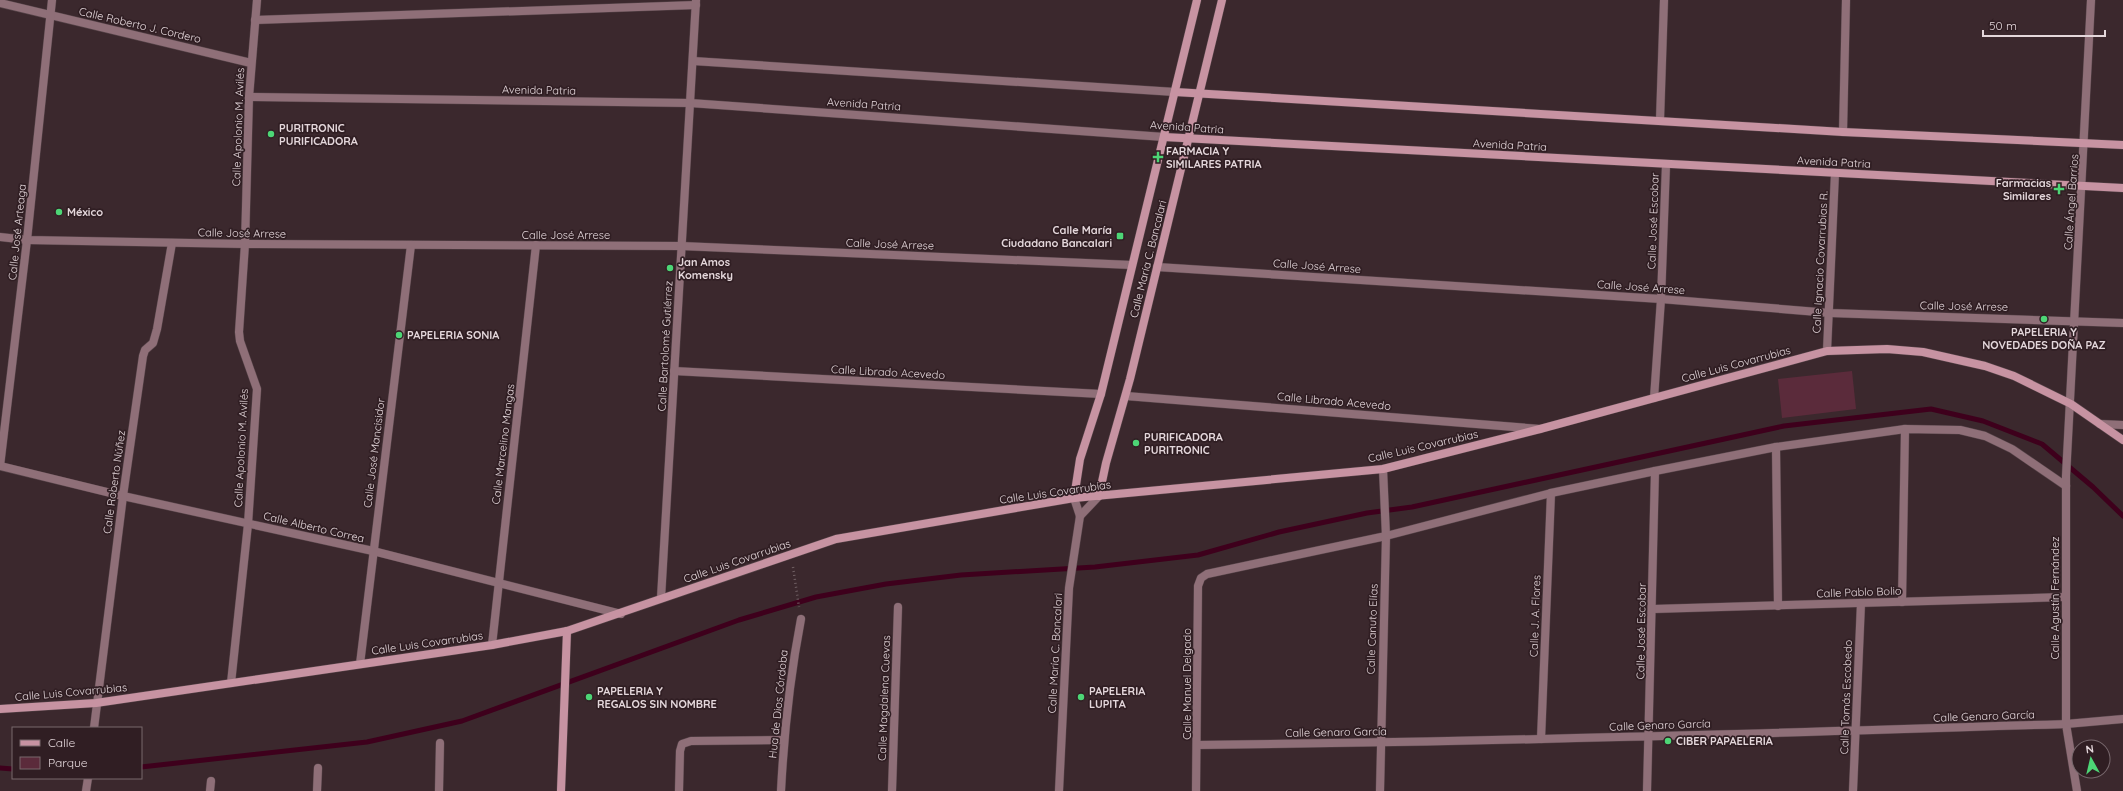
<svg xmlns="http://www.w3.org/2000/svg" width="2123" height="791" font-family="Quicksand,sans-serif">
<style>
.green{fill:#5b2b3b}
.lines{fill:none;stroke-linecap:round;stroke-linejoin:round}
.stream{stroke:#3e001c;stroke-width:5}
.street-casing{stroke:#564449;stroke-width:9}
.secondary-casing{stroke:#564449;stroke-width:9}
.path{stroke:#705f63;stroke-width:2.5;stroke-dasharray:1 3;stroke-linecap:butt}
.street{stroke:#8f6f78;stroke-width:8}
.secondary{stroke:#c793a2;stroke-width:8}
.poi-dot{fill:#4dd676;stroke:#301e23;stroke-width:1.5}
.labels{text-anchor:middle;stroke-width:3.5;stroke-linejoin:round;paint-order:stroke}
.street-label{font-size:11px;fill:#e4d7db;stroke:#301e23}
.poi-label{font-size:11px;font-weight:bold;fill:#e4d7db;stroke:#301e23;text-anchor:start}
</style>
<rect width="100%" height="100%" fill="#3b282d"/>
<path class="green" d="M 1852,371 L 1856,409 L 1782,418 L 1778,379 Z"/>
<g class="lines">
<g class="stream">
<path d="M 141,767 L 367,742 L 462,721 L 739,620 L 816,597 L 886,584 L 961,575 L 1095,567 L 1198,555 L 1279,532 L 1367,513 L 1412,507 L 1784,426 L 1931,409 L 1983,421 L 2042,444 L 2093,487 L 2123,516"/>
<path d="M 0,768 L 13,769"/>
</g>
<defs>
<g id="street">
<path d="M 0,3 L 251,63"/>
<path d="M 255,20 L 696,5"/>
<path d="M 693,61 L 1175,92"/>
<path d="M 249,97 L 690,103 L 1164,137"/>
<path d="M 1660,120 L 1664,0"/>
<path d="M 1843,132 L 1846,0"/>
<path d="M 0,237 L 27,240 L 245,244 L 681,246 L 1132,265"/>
<path d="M 1157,267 L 1661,299 L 1830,313 L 2123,323"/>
<path d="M 1827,351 L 1835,173"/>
<path d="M 674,371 L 1101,394"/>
<path d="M 1126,396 L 1540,429"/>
<path d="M 1654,398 L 1661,299 L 1666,165"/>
<path d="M 2100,424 L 2123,425"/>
<path d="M 1776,447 L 1778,606"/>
<path d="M 0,466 L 123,496 L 373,551 L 621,614"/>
<path d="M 0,466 L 27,240 L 52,0"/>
<path d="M 1080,516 L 1099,496"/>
<path d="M 661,598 L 696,0"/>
<path d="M 1902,602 L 1905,429"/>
<path d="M 1653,609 L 2065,597"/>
<path d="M 492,645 L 536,245"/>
<path d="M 360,664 L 411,245"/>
<path d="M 231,683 L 248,524 L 257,389 L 240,341 L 239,332 L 245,244 L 249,97 L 257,0"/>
<path d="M 94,728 L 123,496 L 143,356 L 145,350 L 153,343 L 157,329 L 172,243"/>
<path d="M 1541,739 L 1551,493"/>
<path d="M 1197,745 C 1487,742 1776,733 2066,724 L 2123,719"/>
<path d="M 86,791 L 88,778"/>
<path d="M 210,791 L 211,781"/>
<path d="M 317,791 L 318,768"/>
<path d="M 439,791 L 440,743"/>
<path d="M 679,791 L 680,751 L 682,744 L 691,741 L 784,740"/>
<path d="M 781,791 C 784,733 790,676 801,619"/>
<path d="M 892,791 L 898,607"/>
<path d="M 1059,791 L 1069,588 L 1080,516 L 1074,498"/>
<path d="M 1196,791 L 1198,586 L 1201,578 L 1207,574 L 1386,536 L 1551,493 L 1655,471 L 1776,447 L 1905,429 L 1960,430 L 1985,436 L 2012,449 L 2066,486"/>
<path d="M 1380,791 L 1386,536 L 1383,469"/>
<path d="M 1647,791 L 1655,471"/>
<path d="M 1853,791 L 1861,603"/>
<path d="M 2077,791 L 2066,724 L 2066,476 L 2091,0"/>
</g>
<g id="secondary">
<path d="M 1175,92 L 1843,132 L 2123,145"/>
<path d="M 1164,137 L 2123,188"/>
<path d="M 1099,496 L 1106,463 L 1130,379 L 1222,0"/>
<path d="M 1074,498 L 1080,459 L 1101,394 L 1197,0"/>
<path d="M 0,709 L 96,703 L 492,645 L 567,631 L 836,539 L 1074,498 L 1383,469 L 1540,429 L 1827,351 L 1887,349 L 1923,352 L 1985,366 L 2014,376 L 2071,404 L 2123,440"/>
<path d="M 561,791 L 567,631"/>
</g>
</defs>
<use href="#street" class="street-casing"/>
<use href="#secondary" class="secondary-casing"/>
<path class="path" d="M 793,567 L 799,607"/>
<use href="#street" class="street"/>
<use href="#secondary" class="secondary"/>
</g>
<g class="poi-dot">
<circle cx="271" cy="134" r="4"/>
<path d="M1156 151h4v4h4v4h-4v4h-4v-4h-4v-4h4z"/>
<path d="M2057 183h4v4h4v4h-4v4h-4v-4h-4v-4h4z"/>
<circle cx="59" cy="212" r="4"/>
<rect x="1116" y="232" width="8" height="8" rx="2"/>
<circle cx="670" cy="268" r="4"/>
<circle cx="2044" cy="319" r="4"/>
<circle cx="399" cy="335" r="4"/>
<circle cx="1136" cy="443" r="4"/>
<circle cx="589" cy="697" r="4"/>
<circle cx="1081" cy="697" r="4"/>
<circle cx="1668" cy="741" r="4"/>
</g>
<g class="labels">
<g class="street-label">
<text transform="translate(140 25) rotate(13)" y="4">Calle Roberto J. Cordero</text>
<text transform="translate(539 90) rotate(1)" y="4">Avenida Patria</text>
<text transform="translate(864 104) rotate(4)" y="4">Avenida Patria</text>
<text transform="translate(238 127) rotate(-88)" y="4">Calle Apolonio M. Avilés</text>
<text transform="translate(1187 127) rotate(4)" y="4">Avenida Patria</text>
<text transform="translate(1510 145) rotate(3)" y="4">Avenida Patria</text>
<text transform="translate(1834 162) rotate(3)" y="4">Avenida Patria</text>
<text transform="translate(2071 202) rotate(-86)" y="4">Calle Ángel Barrios</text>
<text transform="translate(1653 221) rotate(-88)" y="4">Calle José Escobar</text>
<text transform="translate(17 232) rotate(-84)" y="4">Calle José Arteaga</text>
<text transform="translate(242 233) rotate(1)" y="4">Calle José Arrese</text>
<text x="566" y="239">Calle José Arrese</text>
<text transform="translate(890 244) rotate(2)" y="4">Calle José Arrese</text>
<text transform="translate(1148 259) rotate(-76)" y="4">Calle María C. Bancalari</text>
<text transform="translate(1820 262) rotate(-87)" y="4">Calle Ignacio Covarrubias R.</text>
<text transform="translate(1317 266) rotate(4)" y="4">Calle José Arrese</text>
<text transform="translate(1641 287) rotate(4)" y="4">Calle José Arrese</text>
<text transform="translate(1964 306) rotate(1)" y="4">Calle José Arrese</text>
<text transform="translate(665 346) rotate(-87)" y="4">Calle Bartolomé Gutiérrez</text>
<text transform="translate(1736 364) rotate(-15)" y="4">Calle Luis Covarrubias</text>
<text transform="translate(888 372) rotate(3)" y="4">Calle Librado Acevedo</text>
<text transform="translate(1334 401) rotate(5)" y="4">Calle Librado Acevedo</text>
<text transform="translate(503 444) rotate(-83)" y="4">Calle Marcelino Mangas</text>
<text transform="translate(1423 446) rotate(-13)" y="4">Calle Luis Covarrubias</text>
<text transform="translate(241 448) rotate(-87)" y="4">Calle Apolonio M. Avilés</text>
<text transform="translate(374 453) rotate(-83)" y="4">Calle José Mancisidor</text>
<text transform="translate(114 482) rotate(-82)" y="4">Calle Roberto Núñez</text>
<text transform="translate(1055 492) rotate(-8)" y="4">Calle Luis Covarrubias</text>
<text transform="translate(314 527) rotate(13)" y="4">Calle Alberto Correa</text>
<text transform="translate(737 561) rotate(-19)" y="4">Calle Luis Covarrubias</text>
<text transform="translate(1859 592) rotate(-2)" y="4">Calle Pablo Bolio</text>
<text transform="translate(2055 598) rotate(-90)" y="4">Calle Agustín Fernández</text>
<text transform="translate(1535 616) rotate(-88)" y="4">Calle J. A. Flores</text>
<text transform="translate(1372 629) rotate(-88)" y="4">Calle Canuto Elías</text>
<text transform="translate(1641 631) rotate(-89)" y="4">Calle José Escobar</text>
<text transform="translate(427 643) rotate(-8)" y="4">Calle Luis Covarrubias</text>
<text transform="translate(1055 653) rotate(-87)" y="4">Calle María C. Bancalari</text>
<text transform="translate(1187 684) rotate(-90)" y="4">Calle Manuel Delgado</text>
<text transform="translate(71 692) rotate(-5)" y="4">Calle Luis Covarrubias</text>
<text transform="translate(1846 697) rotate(-88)" y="4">Calle Tomás Escobedo</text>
<text transform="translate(884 698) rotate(-88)" y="4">Calle Magdalena Cuevas</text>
<text transform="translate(778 704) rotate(-84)" y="4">Hua de Dios Córdoba</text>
<text transform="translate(1984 716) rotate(-2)" y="4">Calle Genaro García</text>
<text transform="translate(1660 725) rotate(-2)" y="4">Calle Genaro García</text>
<text transform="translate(1336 732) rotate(-1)" y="4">Calle Genaro García</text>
</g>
<g class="poi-label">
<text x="279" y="132">PURITRONIC<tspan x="279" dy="13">PURIFICADORA</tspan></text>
<text x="1166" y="155">FARMACIA Y<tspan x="1166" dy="13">SIMILARES PATRIA</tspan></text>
<text x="2051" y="187" text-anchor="end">Farmacias<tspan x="2051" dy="13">Similares</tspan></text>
<text x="67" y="216">México</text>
<text x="1112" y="234" text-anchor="end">Calle María<tspan x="1112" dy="13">Ciudadano Bancalari</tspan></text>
<text x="678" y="266">Jan Amos<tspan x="678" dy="13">Komensky</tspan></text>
<text x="2044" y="336" text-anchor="middle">PAPELERIA Y<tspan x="2044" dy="13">NOVEDADES DOÑA PAZ</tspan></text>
<text x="407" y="339">PAPELERIA SONIA</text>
<text x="1144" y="441">PURIFICADORA<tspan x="1144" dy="13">PURITRONIC</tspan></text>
<text x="597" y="695">PAPELERIA Y<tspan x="597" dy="13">REGALOS SIN NOMBRE</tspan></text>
<text x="1089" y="695">PAPELERIA<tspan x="1089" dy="13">LUPITA</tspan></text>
<text x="1676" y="745">CIBER PAPAELERIA</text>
</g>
</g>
<rect x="12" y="727" width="130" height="52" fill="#301e23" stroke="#78686d"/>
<rect x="20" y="740" width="20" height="6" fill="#c793a2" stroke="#78686d"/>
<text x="48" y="747" font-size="12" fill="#e4d7db">Calle</text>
<rect x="20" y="757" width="20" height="12" fill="#5b2b3b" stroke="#78686d"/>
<text x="48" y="767" font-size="12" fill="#e4d7db">Parque</text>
<g transform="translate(2091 759) rotate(352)"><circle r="19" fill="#301e23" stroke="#78686d"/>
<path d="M0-3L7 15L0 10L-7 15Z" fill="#4dd676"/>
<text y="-6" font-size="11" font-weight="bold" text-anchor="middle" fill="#e4d7db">N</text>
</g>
<path d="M1983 30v6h122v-6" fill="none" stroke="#e4d7db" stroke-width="2"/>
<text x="1989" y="30" font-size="12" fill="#e4d7db" stroke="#301e23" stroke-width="3" paint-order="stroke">50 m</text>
</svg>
